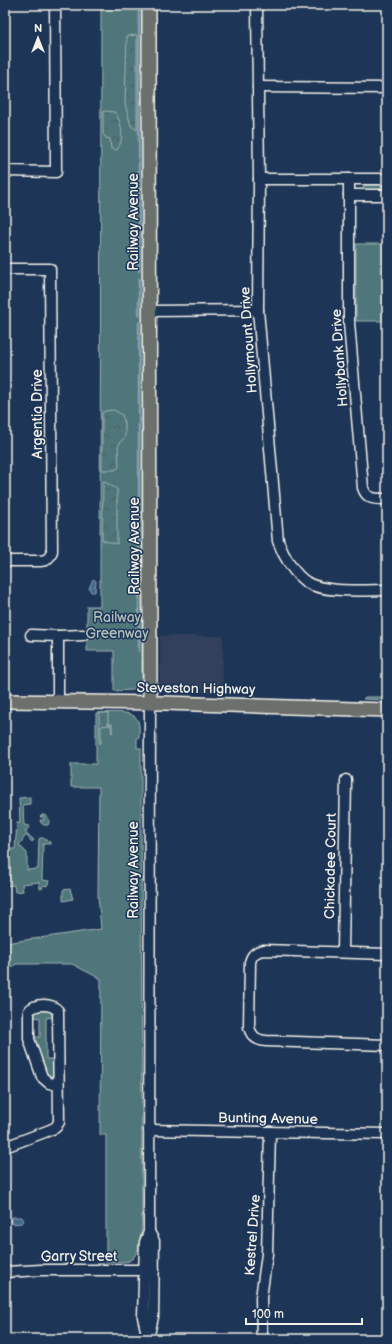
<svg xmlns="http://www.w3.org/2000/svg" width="392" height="1344" font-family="'Balsamiq Sans',sans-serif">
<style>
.built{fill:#30415c}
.green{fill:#4f767a;stroke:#a2b4b1}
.forest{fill:url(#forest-crowns);stroke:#a2b4b1}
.garden{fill:url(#garden-dots);stroke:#a2b4b1}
.water{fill:url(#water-waves);stroke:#8a9eb0}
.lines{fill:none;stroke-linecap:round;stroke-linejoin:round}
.stream{stroke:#8a9eb0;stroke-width:2.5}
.minor-casing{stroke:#f4f1e8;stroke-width:13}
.major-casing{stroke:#f4f1e8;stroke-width:16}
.minor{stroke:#1d3557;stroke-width:10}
.major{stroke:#6c706d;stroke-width:13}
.labels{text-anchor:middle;stroke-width:3;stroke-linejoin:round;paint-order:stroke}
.street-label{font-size:14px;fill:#f4f1e8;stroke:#1d3557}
.park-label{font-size:14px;fill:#b2c0bc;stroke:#1d3557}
</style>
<defs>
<pattern id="forest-crowns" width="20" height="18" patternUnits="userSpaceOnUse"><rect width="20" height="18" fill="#4f767a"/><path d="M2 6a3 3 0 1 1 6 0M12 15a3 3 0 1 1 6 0" fill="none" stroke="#4c5f60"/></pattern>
<pattern id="garden-dots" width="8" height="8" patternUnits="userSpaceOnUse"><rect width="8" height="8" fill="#4f767a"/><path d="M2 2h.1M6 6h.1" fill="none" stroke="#4c5f60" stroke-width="1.8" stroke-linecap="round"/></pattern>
<pattern id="water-waves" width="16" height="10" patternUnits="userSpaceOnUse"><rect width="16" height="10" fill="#44678b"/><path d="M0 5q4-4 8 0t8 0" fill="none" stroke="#607d9b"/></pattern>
</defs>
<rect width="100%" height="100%" fill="#1d3557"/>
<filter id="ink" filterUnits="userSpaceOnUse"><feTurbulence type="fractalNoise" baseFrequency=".025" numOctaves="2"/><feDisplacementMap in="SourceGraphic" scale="8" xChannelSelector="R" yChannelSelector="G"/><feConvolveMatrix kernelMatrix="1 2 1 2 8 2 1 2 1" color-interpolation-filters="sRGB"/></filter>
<g filter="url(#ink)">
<path class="built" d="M 160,636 L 223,636 L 223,691 L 218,693 L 169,691 L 163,689 L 160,685 Z"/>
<g class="green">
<path d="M 101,5 L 143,5 L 142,682 L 142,685 L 132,690 L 114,691 L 114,651 L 87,651 L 87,606 L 100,606 Z"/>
<rect x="356" y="244" width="31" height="77"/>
<path d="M 365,697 L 387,697 L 387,700 L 363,699 Z"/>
<path d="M 96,713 C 107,713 134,709 138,721 C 140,726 139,732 139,738 L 137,738 L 137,748 L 141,748 L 142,1223 C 140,1234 141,1255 129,1261 C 123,1263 113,1261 106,1262 L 106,1135 L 100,1135 L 101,979 L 72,964 L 16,964 L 5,974 L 5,943 L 101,929 L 98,896 L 99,787 L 71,787 L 71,764 L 96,764 Z"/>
<path d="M 30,797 L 30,804 L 23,805 L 24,825 L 30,826 L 25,832 L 34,840 L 32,842 L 26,835 L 19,845 L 27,853 L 27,870 L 38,869 L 39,839 L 40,838 L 43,838 L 50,842 L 50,844 L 43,844 L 42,880 L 49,881 L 47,886 L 44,885 L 42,887 L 43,888 L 40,889 L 39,882 L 22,884 L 23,891 L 15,892 L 14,885 L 5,886 L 5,849 L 15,849 L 17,823 L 20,823 L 19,798 Z"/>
<path d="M 42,815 C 48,815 51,819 48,825 L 44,825 L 41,823 L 40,820 L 44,820 L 44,817 L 40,817 Z"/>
<path d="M 70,889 L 73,899 L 63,901 L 63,890 Z"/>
<path d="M 36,1010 L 52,1010 L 55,1017 L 46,1018 L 46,1059 L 55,1059 L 55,1074 L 51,1077 L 46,1075 L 33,1037 L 40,1037 L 40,1018 L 33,1017 L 33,1014 Z"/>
</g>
<g class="forest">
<path d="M 137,35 L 137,130 L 131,126 L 125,104 L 127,36 Z"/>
<path d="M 103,111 L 115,112 C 122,124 125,138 117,150 L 111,149 L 110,139 L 106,138 L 103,134 Z"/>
<path d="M 114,410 L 122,415 L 125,424 L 125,436 L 118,446 L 119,467 L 115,470 L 102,470 L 102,413 L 105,411 Z"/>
<path d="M 103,481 L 117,489 L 117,544 L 102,540 Z"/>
</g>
<g class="garden">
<path d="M 366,185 L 387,185 L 387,190 L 365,190 L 363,187 Z"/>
<path d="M 99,713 L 108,713 L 108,724 L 112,724 L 112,733 L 111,725 L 101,726 L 101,743 L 99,743 Z"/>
</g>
<g class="water">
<path d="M 93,579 L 96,581 L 95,592 L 91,592 L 89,588 Z"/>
<path d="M 12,1217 L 22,1217 L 24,1221 L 22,1223 L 13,1224 L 10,1221 Z"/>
</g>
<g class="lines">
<g class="stream">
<path d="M 139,5 L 139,271"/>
<path d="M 139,279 L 139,315"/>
<path d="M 139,323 L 139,563"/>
<path d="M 139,571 L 139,651"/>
</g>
<defs>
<g id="minor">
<path d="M 257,5 L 259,179 L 258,310 L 278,541 C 283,555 294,575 308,583 C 325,593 366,590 387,590"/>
<path d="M 258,87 L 387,88"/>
<path d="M 5,171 L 56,172 L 55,5"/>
<path d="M 259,179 L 349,179 L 349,323 L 363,488 C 367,500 376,499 387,499"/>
<path d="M 349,179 L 387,179"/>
<path d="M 349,195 L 387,195"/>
<path d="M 5,269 L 50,269 L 52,551 L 50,556 L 46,560 L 40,561 L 5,561"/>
<path d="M 149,311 L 258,310"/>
<path d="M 31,635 L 58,636 L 83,635"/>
<path d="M 58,636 L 58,702"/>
<path d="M 343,952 L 346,780"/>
<path d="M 387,954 L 264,950 C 256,951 252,954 250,962 L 249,1027 C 251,1036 256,1040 266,1041 L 387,1045"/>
<path d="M 149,1130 L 387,1134"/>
<path d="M 5,1147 L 50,1130 L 56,1127 L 59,1122 L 58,1011 C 52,1003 35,1003 29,1011 L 29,1039 L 42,1077 L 49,1083 L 58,1085"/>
<path d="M 149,1232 L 154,1241 L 153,1317 L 149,1334"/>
<path d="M 5,1272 L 41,1270 L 154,1270"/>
<path d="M 148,1339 L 143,1317 L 145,1242 L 149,1232 L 149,1216 L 150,703"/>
<path d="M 262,1339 L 261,1298 L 267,1254 L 270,1132"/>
</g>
<g id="major">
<path d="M 149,5 L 150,703"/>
<path d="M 5,701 L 163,703 L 387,710"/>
</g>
</defs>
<use href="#minor" class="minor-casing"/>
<use href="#major" class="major-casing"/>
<use href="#minor" class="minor"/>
<use href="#major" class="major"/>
</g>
</g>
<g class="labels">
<g class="street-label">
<text transform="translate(133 222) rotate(-90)" y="5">Railway Avenue</text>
<text transform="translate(248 340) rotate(-94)" y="5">Hollymount Drive</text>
<text transform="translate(339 358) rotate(-94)" y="5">Hollybank Drive</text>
<text transform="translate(37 414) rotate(-90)" y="5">Argentia Drive</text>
<text transform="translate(134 546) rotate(-90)" y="5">Railway Avenue</text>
<text transform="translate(196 688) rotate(1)" y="5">Steveston Highway</text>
<text transform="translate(330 866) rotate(-89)" y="5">Chickadee Court</text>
<text transform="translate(133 870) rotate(-90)" y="5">Railway Avenue</text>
<text transform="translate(268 1118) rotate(1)" y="5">Bunting Avenue</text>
<text transform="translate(252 1235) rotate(-86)" y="5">Kestrel Drive</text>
<text x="79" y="1261">Garry Street</text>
</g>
<g class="park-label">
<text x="117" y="622">Railway<tspan x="117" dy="16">Greenway</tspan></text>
</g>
</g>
<rect width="392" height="1344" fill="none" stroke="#1d3557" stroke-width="20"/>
<rect x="10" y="10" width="372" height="1324" fill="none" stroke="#f4f1e8" stroke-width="1.5" filter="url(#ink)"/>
<g transform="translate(38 38)" stroke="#1d3557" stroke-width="3" paint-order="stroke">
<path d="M0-3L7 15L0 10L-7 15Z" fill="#f4f1e8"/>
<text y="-6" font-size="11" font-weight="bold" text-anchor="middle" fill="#f4f1e8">N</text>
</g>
<path d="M246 1318v6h116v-6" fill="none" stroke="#f4f1e8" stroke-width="2"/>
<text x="252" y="1318" font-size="12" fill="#f4f1e8" stroke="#1d3557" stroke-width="3" paint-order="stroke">100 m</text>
</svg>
